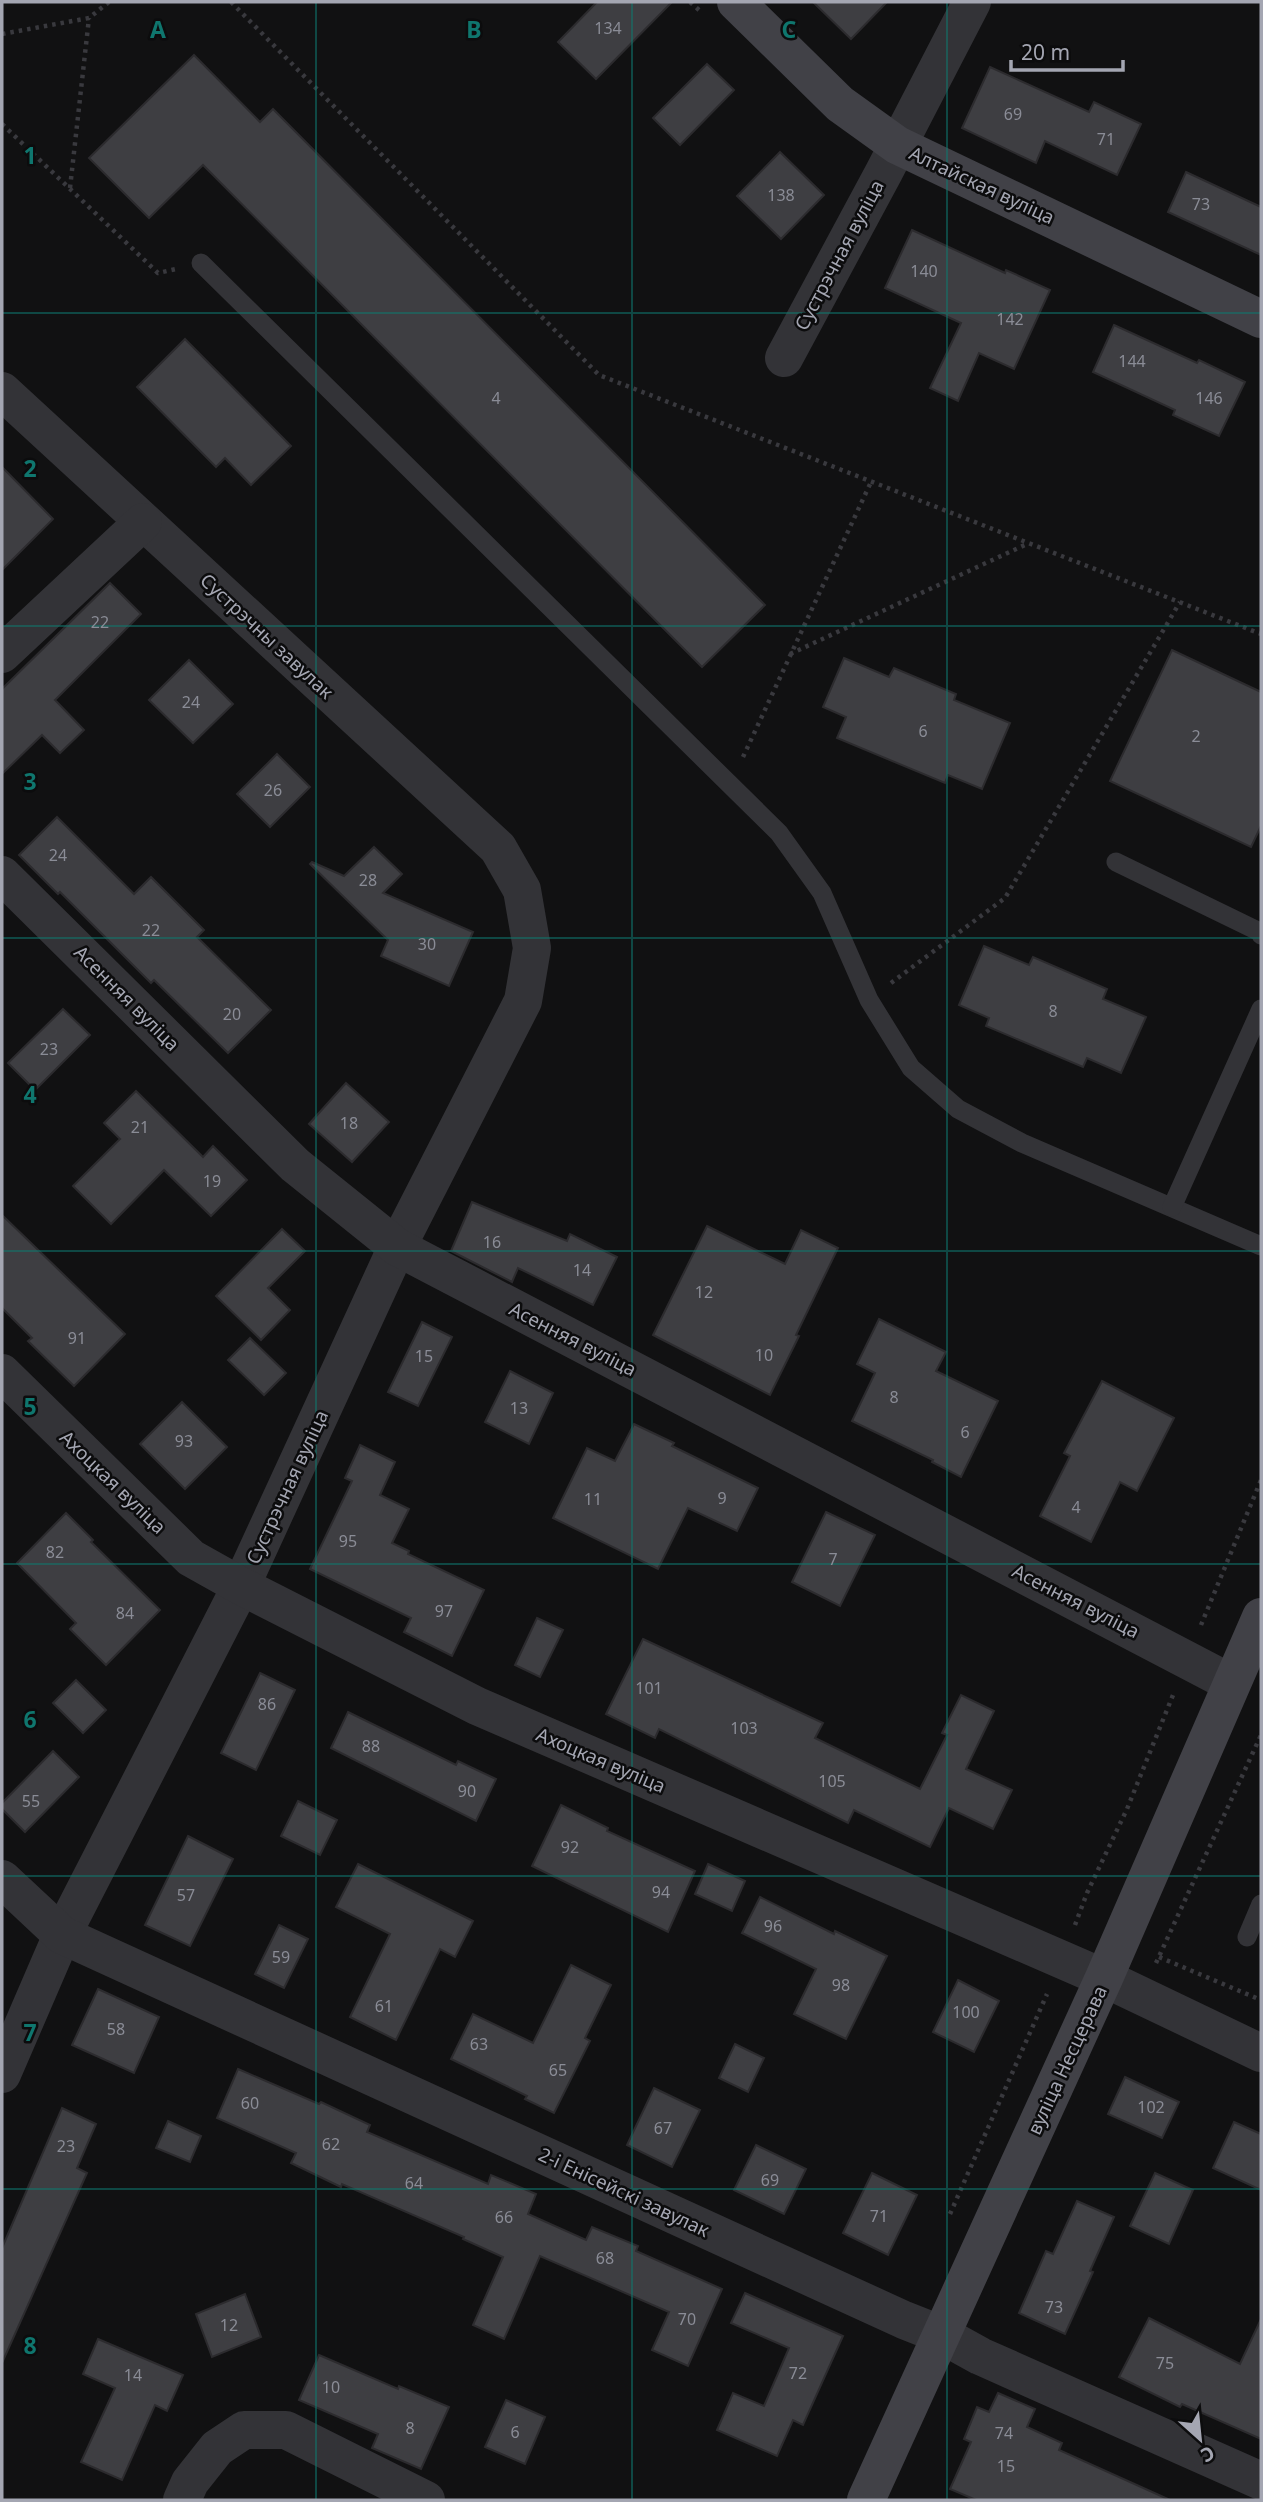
<svg xmlns="http://www.w3.org/2000/svg" width="1263" height="2502" font-family="'Noto Sans',sans-serif">
<style>
.building{fill:#3e3e42;stroke:#2c2b2e;stroke-width:2}
.lines{fill:none;stroke-linecap:round;stroke-linejoin:round}
.path{stroke:#39393e;stroke-width:4.5;stroke-dasharray:3.5 5;stroke-linecap:butt}
.service{stroke:#333337;stroke-width:19}
.minor{stroke:#333337;stroke-width:38}
.tertiary{stroke:#333337;stroke-width:38}
.secondary{stroke:#414147;stroke-width:38}
.grid{fill:none;stroke:#0f766e;stroke-width:2;stroke-opacity:0.55}
.labels{text-anchor:middle;stroke-width:5;stroke-linejoin:round;paint-order:stroke}
.number-label{font-size:16px;fill:#8a8c96}
.street-label{font-size:19px;fill:#a4a6b2;stroke:#0c0c0d}
.grid-label{font-size:23px;text-anchor:middle;font-weight:bold;fill:#0f766e;stroke:#0c0c0d;stroke-width:5;stroke-linejoin:round;paint-order:stroke}
</style>
<rect width="100%" height="100%" fill="#111112"/>
<g class="building">
<path d="M 597,2 L 672,2 L 596,79 L 558,42 Z"/>
<path d="M 813,2 L 887,2 L 851,39 Z"/>
<path d="M 194,55 L 260,122 L 273,109 L 765,605 L 702,667 L 203,165 L 149,218 L 89,158 Z"/>
<path d="M 707,64 L 734,90 L 680,145 L 653,118 Z"/>
<path d="M 990,67 L 1089,112 L 1094,102 L 1141,124 L 1117,175 L 1045,141 L 1036,163 L 962,128 Z"/>
<path d="M 780,152 L 824,195 L 781,239 L 737,196 Z"/>
<path d="M 1186,172 L 1261,207 L 1261,255 L 1168,212 Z"/>
<path d="M 912,230 L 1005,273 L 1006,270 L 1050,290 L 1014,369 L 979,353 L 958,401 L 930,388 L 961,323 L 885,288 Z"/>
<path d="M 1114,325 L 1197,363 L 1199,360 L 1245,382 L 1219,436 L 1173,415 L 1175,410 L 1093,372 Z"/>
<path d="M 185,339 L 291,446 L 251,485 L 225,458 L 216,467 L 137,387 Z"/>
<path d="M 2,467 L 53,519 L 2,570 Z"/>
<path d="M 110,583 L 141,614 L 55,700 L 84,730 L 60,753 L 42,735 L 2,774 L 2,689 Z"/>
<path d="M 1172,650 L 1261,692 L 1261,826 L 1251,847 L 1110,781 Z"/>
<path d="M 844,658 L 889,677 L 894,668 L 956,694 L 954,700 L 1010,723 L 982,789 L 948,775 L 945,783 L 837,738 L 846,717 L 823,707 Z"/>
<path d="M 189,660 L 233,704 L 193,743 L 149,700 Z"/>
<path d="M 277,754 L 310,787 L 270,827 L 237,794 Z"/>
<path d="M 57,817 L 134,894 L 151,877 L 204,930 L 197,937 L 271,1010 L 228,1053 L 154,980 L 151,983 L 60,892 L 58,894 L 19,855 Z"/>
<path d="M 374,847 L 402,874 L 383,893 L 473,932 L 449,986 L 381,956 L 388,940 L 310,864 L 312,862 L 344,876 Z"/>
<path d="M 984,946 L 1029,965 L 1033,957 L 1107,989 L 1103,999 L 1146,1017 L 1121,1073 L 1087,1058 L 1083,1067 L 986,1026 L 989,1018 L 959,1005 Z"/>
<path d="M 63,1009 L 90,1035 L 35,1090 L 8,1063 Z"/>
<path d="M 346,1083 L 389,1122 L 352,1162 L 309,1124 Z"/>
<path d="M 136,1091 L 203,1157 L 213,1146 L 247,1180 L 211,1216 L 164,1170 L 111,1224 L 73,1186 L 120,1139 L 104,1123 Z"/>
<path d="M 472,1202 L 567,1241 L 570,1234 L 617,1257 L 593,1305 L 518,1268 L 512,1282 L 451,1251 Z"/>
<path d="M 2,1215 L 125,1334 L 74,1386 L 28,1341 L 32,1338 L 2,1308 Z"/>
<path d="M 707,1226 L 785,1264 L 801,1230 L 838,1248 L 796,1335 L 799,1336 L 770,1395 L 653,1335 Z"/>
<path d="M 282,1229 L 305,1251 L 268,1288 L 290,1310 L 261,1340 L 216,1296 Z"/>
<path d="M 879,1319 L 946,1352 L 936,1371 L 998,1401 L 961,1477 L 932,1462 L 933,1460 L 852,1421 L 875,1373 L 857,1364 Z"/>
<path d="M 422,1322 L 452,1337 L 418,1406 L 388,1392 Z"/>
<path d="M 250,1338 L 286,1373 L 264,1395 L 228,1360 Z"/>
<path d="M 510,1371 L 553,1393 L 529,1444 L 485,1422 Z"/>
<path d="M 1102,1381 L 1174,1418 L 1137,1491 L 1120,1482 L 1091,1542 L 1040,1516 L 1070,1456 L 1064,1453 Z"/>
<path d="M 182,1402 L 227,1447 L 185,1489 L 140,1444 Z"/>
<path d="M 634,1424 L 674,1443 L 672,1446 L 758,1488 L 737,1531 L 688,1508 L 658,1569 L 553,1518 L 587,1448 L 615,1461 Z"/>
<path d="M 360,1445 L 395,1462 L 380,1495 L 409,1509 L 392,1543 L 409,1551 L 408,1554 L 484,1590 L 452,1656 L 404,1632 L 411,1618 L 310,1569 L 352,1481 L 345,1478 Z"/>
<path d="M 826,1512 L 875,1535 L 840,1606 L 792,1582 Z"/>
<path d="M 66,1513 L 93,1540 L 91,1542 L 160,1610 L 106,1665 L 70,1629 L 76,1623 L 17,1563 Z"/>
<path d="M 537,1618 L 563,1630 L 540,1677 L 515,1665 Z"/>
<path d="M 643,1639 L 823,1723 L 815,1738 L 920,1789 L 947,1735 L 942,1733 L 961,1695 L 994,1711 L 966,1769 L 1012,1790 L 993,1829 L 949,1808 L 930,1847 L 854,1810 L 848,1823 L 659,1729 L 655,1738 L 606,1714 Z"/>
<path d="M 260,1673 L 295,1690 L 256,1770 L 221,1753 Z"/>
<path d="M 76,1680 L 106,1710 L 83,1733 L 53,1703 Z"/>
<path d="M 348,1712 L 456,1765 L 458,1761 L 496,1779 L 476,1821 L 331,1748 Z"/>
<path d="M 53,1751 L 79,1777 L 25,1832 L 2,1809 L 2,1803 Z"/>
<path d="M 298,1801 L 337,1820 L 320,1855 L 281,1836 Z"/>
<path d="M 561,1805 L 608,1828 L 607,1831 L 695,1871 L 668,1932 L 532,1866 Z"/>
<path d="M 188,1836 L 233,1859 L 190,1946 L 145,1925 Z"/>
<path d="M 358,1864 L 473,1921 L 455,1957 L 440,1949 L 396,2040 L 350,2017 L 390,1934 L 336,1907 Z"/>
<path d="M 708,1864 L 745,1881 L 732,1911 L 695,1894 Z"/>
<path d="M 760,1897 L 834,1934 L 835,1931 L 887,1956 L 846,2039 L 794,2014 L 816,1969 L 742,1933 Z"/>
<path d="M 279,1925 L 308,1939 L 284,1988 L 255,1974 Z"/>
<path d="M 571,1965 L 611,1985 L 585,2038 L 590,2041 L 554,2113 L 525,2099 L 527,2096 L 451,2059 L 473,2014 L 533,2043 Z"/>
<path d="M 958,1980 L 999,2001 L 974,2052 L 933,2032 Z"/>
<path d="M 98,1989 L 159,2017 L 134,2073 L 72,2045 Z"/>
<path d="M 735,2044 L 764,2058 L 748,2092 L 719,2078 Z"/>
<path d="M 238,2069 L 319,2104 L 321,2102 L 370,2125 L 367,2132 L 488,2184 L 491,2175 L 536,2194 L 528,2214 L 586,2240 L 592,2227 L 638,2246 L 636,2251 L 722,2289 L 688,2366 L 652,2350 L 669,2312 L 540,2256 L 504,2339 L 473,2325 L 503,2257 L 463,2239 L 464,2237 L 342,2184 L 341,2187 L 291,2163 L 296,2153 L 217,2118 Z"/>
<path d="M 1125,2077 L 1179,2102 L 1162,2138 L 1108,2114 Z"/>
<path d="M 654,2088 L 700,2110 L 672,2167 L 627,2145 Z"/>
<path d="M 62,2108 L 96,2124 L 77,2168 L 87,2173 L 2,2363 L 2,2248 Z"/>
<path d="M 168,2121 L 201,2136 L 190,2162 L 156,2148 Z"/>
<path d="M 1234,2122 L 1261,2134 L 1261,2190 L 1213,2168 Z"/>
<path d="M 756,2145 L 806,2169 L 784,2214 L 734,2190 Z"/>
<path d="M 872,2173 L 917,2195 L 888,2255 L 843,2233 Z"/>
<path d="M 1155,2173 L 1193,2190 L 1169,2244 L 1130,2226 Z"/>
<path d="M 1077,2201 L 1114,2217 L 1090,2271 L 1093,2272 L 1065,2334 L 1019,2313 L 1046,2251 L 1053,2254 Z"/>
<path d="M 745,2293 L 843,2336 L 803,2425 L 793,2420 L 777,2456 L 717,2430 L 733,2393 L 764,2406 L 789,2348 L 731,2323 Z"/>
<path d="M 245,2294 L 261,2337 L 212,2357 L 196,2314 Z"/>
<path d="M 1149,2318 L 1240,2364 L 1261,2319 L 1261,2439 L 1182,2404 L 1180,2407 L 1119,2377 Z"/>
<path d="M 98,2339 L 183,2375 L 167,2411 L 155,2405 L 122,2480 L 81,2462 L 115,2388 L 83,2374 Z"/>
<path d="M 319,2355 L 398,2389 L 399,2386 L 449,2407 L 421,2469 L 372,2448 L 378,2434 L 299,2400 Z"/>
<path d="M 998,2393 L 1035,2409 L 1027,2427 L 1062,2443 L 1059,2450 L 1170,2500 L 976,2500 L 950,2489 L 971,2442 L 964,2439 L 977,2407 L 989,2412 Z"/>
<path d="M 506,2400 L 545,2417 L 525,2464 L 485,2447 Z"/>
</g>
<g class="lines">
<g class="path">
<path d="M 231,2 L 599,375 L 1261,634"/>
<path d="M 690,2 L 699,10"/>
<path d="M 2,34 L 89,18 L 109,2"/>
<path d="M 2,124 L 158,273 L 176,269"/>
<path d="M 70,188 L 89,18"/>
<path d="M 790,654 L 1029,543"/>
<path d="M 743,757 L 871,482"/>
<path d="M 891,983 L 1005,898 L 1180,602"/>
<path d="M 1201,1625 L 1261,1480"/>
<path d="M 1075,1925 L 1087,1893 L 1127,1809 L 1173,1695"/>
<path d="M 1159,1957 L 1261,2000"/>
<path d="M 1156,1963 L 1261,1735"/>
<path d="M 950,2214 L 1047,1994"/>
</g>
<g class="service">
<path d="M 201,263 L 779,833 L 822,893 L 869,1000 L 911,1068 L 958,1109 L 1022,1143 L 1261,1246"/>
<path d="M 1116,862 L 1260,932 L 1261,935"/>
<path d="M 1172,1207 L 1261,1009"/>
<path d="M 1247,1937 L 1261,1904"/>
</g>
<g class="minor">
<path d="M 784,358 L 884,172 L 972,2"/>
<path d="M 2,391 L 498,848 L 522,890 L 532,948 L 523,1001 L 397,1247 L 241,1586 L 62,1935 L 2,2074"/>
<path d="M 2,654 L 143,522"/>
<path d="M 2,875 L 295,1165 L 397,1247 L 1231,1683"/>
<path d="M 2,1879 L 62,1935 L 904,2320 L 942,2335 L 980,2356 L 1261,2481"/>
<path d="M 182,2500 L 190,2482 L 217,2448 L 244,2430 L 286,2430 L 426,2500"/>
</g>
<path class="tertiary" d="M 2,1373 L 191,1558 L 241,1586 L 477,1706 L 1104,1978 L 1261,2053"/>
<g class="secondary">
<path d="M 736,2 L 840,104 L 897,145 L 1261,319"/>
<path d="M 866,2500 L 1104,1978 L 1261,1617"/>
</g>
</g>
<path class="grid" d="M 316,2 L 316,2500M 632,2 L 632,2500M 947,2 L 947,2500M 2,313 L 1261,313M 2,626 L 1261,626M 2,938 L 1261,938M 2,1251 L 1261,1251M 2,1564 L 1261,1564M 2,1876 L 1261,1876M 2,2189 L 1261,2189"/>
<g class="labels">
<g class="number-label">
<text x="608" y="34">134</text>
<text x="1013" y="120">69</text>
<text x="1106" y="145">71</text>
<text x="781" y="201">138</text>
<text x="1201" y="210">73</text>
<text x="924" y="277">140</text>
<text x="1010" y="325">142</text>
<text x="1132" y="367">144</text>
<text x="496" y="404">4</text>
<text x="1209" y="404">146</text>
<text x="100" y="628">22</text>
<text x="191" y="708">24</text>
<text x="923" y="737">6</text>
<text x="1196" y="742">2</text>
<text x="273" y="796">26</text>
<text x="58" y="861">24</text>
<text x="368" y="886">28</text>
<text x="151" y="936">22</text>
<text x="427" y="950">30</text>
<text x="1053" y="1017">8</text>
<text x="232" y="1020">20</text>
<text x="49" y="1055">23</text>
<text x="349" y="1129">18</text>
<text x="140" y="1133">21</text>
<text x="212" y="1187">19</text>
<text x="492" y="1248">16</text>
<text x="582" y="1276">14</text>
<text x="704" y="1298">12</text>
<text x="77" y="1344">91</text>
<text x="764" y="1361">10</text>
<text x="424" y="1362">15</text>
<text x="894" y="1403">8</text>
<text x="519" y="1414">13</text>
<text x="965" y="1438">6</text>
<text x="184" y="1447">93</text>
<text x="722" y="1504">9</text>
<text x="593" y="1505">11</text>
<text x="1076" y="1513">4</text>
<text x="348" y="1547">95</text>
<text x="55" y="1558">82</text>
<text x="833" y="1565">7</text>
<text x="444" y="1617">97</text>
<text x="125" y="1619">84</text>
<text x="649" y="1694">101</text>
<text x="267" y="1710">86</text>
<text x="744" y="1734">103</text>
<text x="371" y="1752">88</text>
<text x="832" y="1787">105</text>
<text x="467" y="1797">90</text>
<text x="31" y="1807">55</text>
<text x="570" y="1853">92</text>
<text x="661" y="1898">94</text>
<text x="186" y="1901">57</text>
<text x="773" y="1932">96</text>
<text x="281" y="1963">59</text>
<text x="841" y="1991">98</text>
<text x="384" y="2012">61</text>
<text x="966" y="2018">100</text>
<text x="116" y="2035">58</text>
<text x="479" y="2050">63</text>
<text x="558" y="2076">65</text>
<text x="250" y="2109">60</text>
<text x="1151" y="2113">102</text>
<text x="663" y="2134">67</text>
<text x="331" y="2150">62</text>
<text x="66" y="2152">23</text>
<text x="770" y="2186">69</text>
<text x="414" y="2189">64</text>
<text x="879" y="2222">71</text>
<text x="504" y="2223">66</text>
<text x="605" y="2264">68</text>
<text x="1054" y="2313">73</text>
<text x="687" y="2325">70</text>
<text x="229" y="2331">12</text>
<text x="1165" y="2369">75</text>
<text x="798" y="2379">72</text>
<text x="133" y="2381">14</text>
<text x="331" y="2393">10</text>
<text x="410" y="2434">8</text>
<text x="515" y="2438">6</text>
<text x="1004" y="2439">74</text>
<text x="1006" y="2472">15</text>
</g>
<g class="street-label">
<text transform="translate(982 185) rotate(25)" y="7">Алтайская вуліца</text>
<text transform="translate(839 255) rotate(-62)" y="7">Сустрэчная вуліца</text>
<text transform="translate(267 636) rotate(43)" y="7">Сустрэчны завулак</text>
<text transform="translate(127 998) rotate(45)" y="7">Асенняя вуліца</text>
<text transform="translate(573 1339) rotate(27)" y="7">Асенняя вуліца</text>
<text transform="translate(113 1482) rotate(44)" y="7">Ахоцкая вуліца</text>
<text transform="translate(287 1487) rotate(-65)" y="7">Сустрэчная вуліца</text>
<text transform="translate(1076 1601) rotate(27)" y="7">Асенняя вуліца</text>
<text transform="translate(601 1760) rotate(23)" y="7">Ахоцкая вуліца</text>
<text transform="translate(1067 2060) rotate(-65)" y="7">вуліца Несцерава</text>
<text transform="translate(624 2192) rotate(25)" y="7">2-і Енісейскі завулак</text>
</g>
</g>
<g class="grid-label">
<text x="158" y="38">A</text>
<text x="474" y="38">B</text>
<text x="789" y="38">C</text>
<text x="30" y="164">1</text>
<text x="30" y="477">2</text>
<text x="30" y="790">3</text>
<text x="30" y="1103">4</text>
<text x="30" y="1415">5</text>
<text x="30" y="1728">6</text>
<text x="30" y="2041">7</text>
<text x="30" y="2354">8</text>
</g>
<rect width="1263" height="2502" fill="none" stroke="#a4a6b2" stroke-width="7"/>
<g transform="translate(1200 2439) rotate(153)" stroke="#0c0c0d" stroke-width="5" paint-order="stroke">
<path d="M0-5L12 26L0 18L-12 26Z" fill="#a4a6b2"/>
<text y="-10" font-size="19" font-weight="bold" text-anchor="middle" fill="#a4a6b2">С</text>
</g>
<path d="M1011 60v10h112v-10" fill="none" stroke="#a4a6b2" stroke-width="3.5"/>
<text x="1021" y="60" font-size="21" fill="#a4a6b2" stroke="#0c0c0d" stroke-width="5" paint-order="stroke">20 m</text>
</svg>
